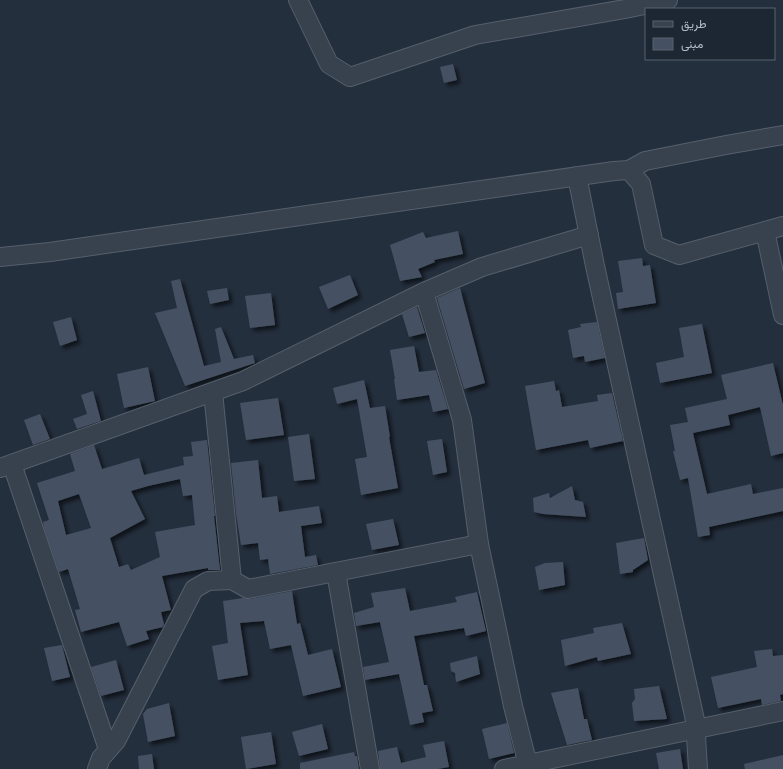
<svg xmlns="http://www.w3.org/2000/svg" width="783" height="769" font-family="'Space Grotesk',Vazirmatn,sans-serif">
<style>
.building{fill:#455162;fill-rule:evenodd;filter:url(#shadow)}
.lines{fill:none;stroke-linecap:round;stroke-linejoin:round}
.minor-casing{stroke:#565f6c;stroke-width:20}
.minor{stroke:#38414e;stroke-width:18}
</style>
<defs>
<filter id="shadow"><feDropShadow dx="3.5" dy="3.5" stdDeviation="2" flood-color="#0009"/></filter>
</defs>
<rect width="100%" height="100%" fill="#242f3e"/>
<g class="building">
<path d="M 453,64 L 457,80 L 444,83 L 440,67 Z"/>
<path d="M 458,231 L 463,254 L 434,260 L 435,262 L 418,269 L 422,277 L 400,281 L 390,245 L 423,232 L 426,238 Z"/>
<path d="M 642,258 L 643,266 L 650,265 L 656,303 L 618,309 L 616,293 L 623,292 L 618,261 Z"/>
<path d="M 350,275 L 358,295 L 328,309 L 319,287 Z"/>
<path d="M 180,279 L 204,366 L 221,362 L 215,329 L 221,327 L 234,359 L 253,355 L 255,363 L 185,386 L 155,313 L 177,308 L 171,281 Z"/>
<path d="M 227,288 L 229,300 L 210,304 L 207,291 Z"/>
<path d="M 460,288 L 485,383 L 464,389 L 437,298 Z"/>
<path d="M 271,293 L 275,325 L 250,328 L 245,296 Z"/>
<path d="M 417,307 L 425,333 L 409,337 L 402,314 Z"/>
<path d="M 71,317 L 77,340 L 60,346 L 53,322 Z"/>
<path d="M 597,322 L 605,358 L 585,362 L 584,356 L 573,358 L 568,330 L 581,327 L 580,324 Z"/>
<path d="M 702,324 L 712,373 L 660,383 L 656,363 L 684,357 L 679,328 Z"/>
<path d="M 414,346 L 419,372 L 436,370 L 448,409 L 433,412 L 429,395 L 397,400 L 394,379 L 395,379 L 390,350 Z"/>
<path d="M 773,363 L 783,405 L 783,453 L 771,456 L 760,407 L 728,415 L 730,425 L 693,433 L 707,494 L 751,484 L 753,494 L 783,488 L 783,511 L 709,527 L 710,535 L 698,537 L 688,478 L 680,480 L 673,451 L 675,451 L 670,425 L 688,422 L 685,408 L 727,399 L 721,375 Z"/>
<path d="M 148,367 L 155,401 L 124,408 L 117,374 Z"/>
<path d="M 364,380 L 370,408 L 385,406 L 390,437 L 389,437 L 398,488 L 361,495 L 355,459 L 367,457 L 357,399 L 337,404 L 333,388 Z"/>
<path d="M 554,381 L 556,391 L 559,390 L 562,407 L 598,401 L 597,395 L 612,393 L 623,441 L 590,448 L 588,440 L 536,450 L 525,386 Z"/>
<path d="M 93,391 L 101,421 L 77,429 L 73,419 L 87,414 L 81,395 Z"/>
<path d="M 278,398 L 284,435 L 246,440 L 240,403 Z"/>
<path d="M 40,414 L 50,439 L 33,445 L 24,420 Z"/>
<path d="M 309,434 L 315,479 L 294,481 L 288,437 Z"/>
<path d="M 442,439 L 447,472 L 433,475 L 427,441 Z"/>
<path d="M 207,440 L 215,516 L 214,516 L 220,570 L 208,570 L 208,568 L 162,576 L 171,610 L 161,612 L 164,624 L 163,627 L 146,631 L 149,639 L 127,646 L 119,622 L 81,632 L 75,610 L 80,609 L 68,569 L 59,572 L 44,528 L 43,522 L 49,520 L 37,483 L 75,471 L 70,454 L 94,445 L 102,469 L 139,458 L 144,475 L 184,465 L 183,457 L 193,456 L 191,442 ZM 180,479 L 183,496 L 192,495 L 195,525 L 155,532 L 160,557 L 131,570 L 128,564 L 119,567 L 110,538 L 145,519 L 131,491 L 148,486 ZM 79,494 L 91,528 L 66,535 L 58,501 Z"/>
<path d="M 258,460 L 262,498 L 277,496 L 279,512 L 319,506 L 322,523 L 301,526 L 305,557 L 316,555 L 318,565 L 270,574 L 268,559 L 260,560 L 258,543 L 241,545 L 236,513 L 231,463 Z"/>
<path d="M 572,486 L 575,500 L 583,502 L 586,517 L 543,514 L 534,512 L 533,498 L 549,493 L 550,498 Z"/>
<path d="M 393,519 L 399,545 L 372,550 L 366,524 Z"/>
<path d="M 644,538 L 648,560 L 633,570 L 633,572 L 620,574 L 616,543 Z"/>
<path d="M 563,562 L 565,585 L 539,590 L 535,567 L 545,563 Z"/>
<path d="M 405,588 L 410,611 L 457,602 L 455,597 L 477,592 L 486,631 L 466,636 L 464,628 L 414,636 L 424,685 L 427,685 L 433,711 L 422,713 L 424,722 L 410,725 L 399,674 L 365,680 L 363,667 L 389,662 L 380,622 L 356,626 L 354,613 L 374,607 L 371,593 Z"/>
<path d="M 292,591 L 297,624 L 300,623 L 308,655 L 332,649 L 341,687 L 303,696 L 291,645 L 270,649 L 264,621 L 240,623 L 248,675 L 218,680 L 212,646 L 228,643 L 223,601 L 243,598 L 250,599 Z"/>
<path d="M 622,623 L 631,654 L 598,661 L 597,657 L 565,666 L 561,640 L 594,633 L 593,628 Z"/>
<path d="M 62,645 L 70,677 L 52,681 L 44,648 Z"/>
<path d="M 772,649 L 773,656 L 783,655 L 783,694 L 780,695 L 781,701 L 762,705 L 761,699 L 718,708 L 711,677 L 757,667 L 754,651 Z"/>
<path d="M 477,656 L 480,674 L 456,682 L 455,673 L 451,671 L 450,663 Z"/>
<path d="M 116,660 L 124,690 L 101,696 L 91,667 Z"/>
<path d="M 659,686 L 667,719 L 634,721 L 632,703 L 635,699 L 634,689 Z"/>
<path d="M 578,688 L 584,719 L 587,719 L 592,740 L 567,745 L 551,693 Z"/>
<path d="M 169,703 L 175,736 L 148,742 L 143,714 L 147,709 Z"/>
<path d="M 507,723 L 514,753 L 489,759 L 482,729 Z"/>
<path d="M 322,724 L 328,749 L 299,756 L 292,732 Z"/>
<path d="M 271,732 L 276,764 L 246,769 L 241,737 Z"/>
<path d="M 444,741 L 449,767 L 438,769 L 380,769 L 378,751 L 397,747 L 401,763 L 426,757 L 423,745 Z"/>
<path d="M 680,749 L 683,769 L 659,769 L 656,753 Z"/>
<path d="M 354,752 L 355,756 L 357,756 L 359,769 L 300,769 L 300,763 Z"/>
<path d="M 152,754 L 154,769 L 139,769 L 138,756 Z"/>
<path d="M 783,755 L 783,769 L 745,769 L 744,764 Z"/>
</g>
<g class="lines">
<defs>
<g id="minor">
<path d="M 298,0 L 329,64 L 350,77 L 475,35 L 625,9 L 668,0"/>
<path d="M 629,170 L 641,184 L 654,245 L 679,255 L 783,226"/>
<path d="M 577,176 L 595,266 L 695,720 L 698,769"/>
<path d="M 765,231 L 783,315"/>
<path d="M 0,257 L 50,252 L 614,171 L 629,170 L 645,161 L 726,145 L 783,135"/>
<path d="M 424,292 L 462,420 L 479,544 L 513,706 L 529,769"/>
<path d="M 213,392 L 232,580 L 248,589 L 479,544"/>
<path d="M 12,464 L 108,749"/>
<path d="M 0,468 L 243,381 L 424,292 L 482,267 L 589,235"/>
<path d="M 336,572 L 370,769"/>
<path d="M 97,769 L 101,758 L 116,741 L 194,589 L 208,581 L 232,580"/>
<path d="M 504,769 L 783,711"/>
</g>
</defs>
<use href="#minor" class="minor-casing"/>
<use href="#minor" class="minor"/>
</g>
<rect x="645" y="8" width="130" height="52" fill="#1d2633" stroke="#59626f"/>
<rect x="653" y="21" width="20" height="6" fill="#38414e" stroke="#59626f"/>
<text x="681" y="28" font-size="12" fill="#b4bcc9">طريق</text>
<rect x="653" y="38" width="20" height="12" fill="#455162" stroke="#59626f"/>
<text x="681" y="48" font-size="12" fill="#b4bcc9">مبنى</text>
</svg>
